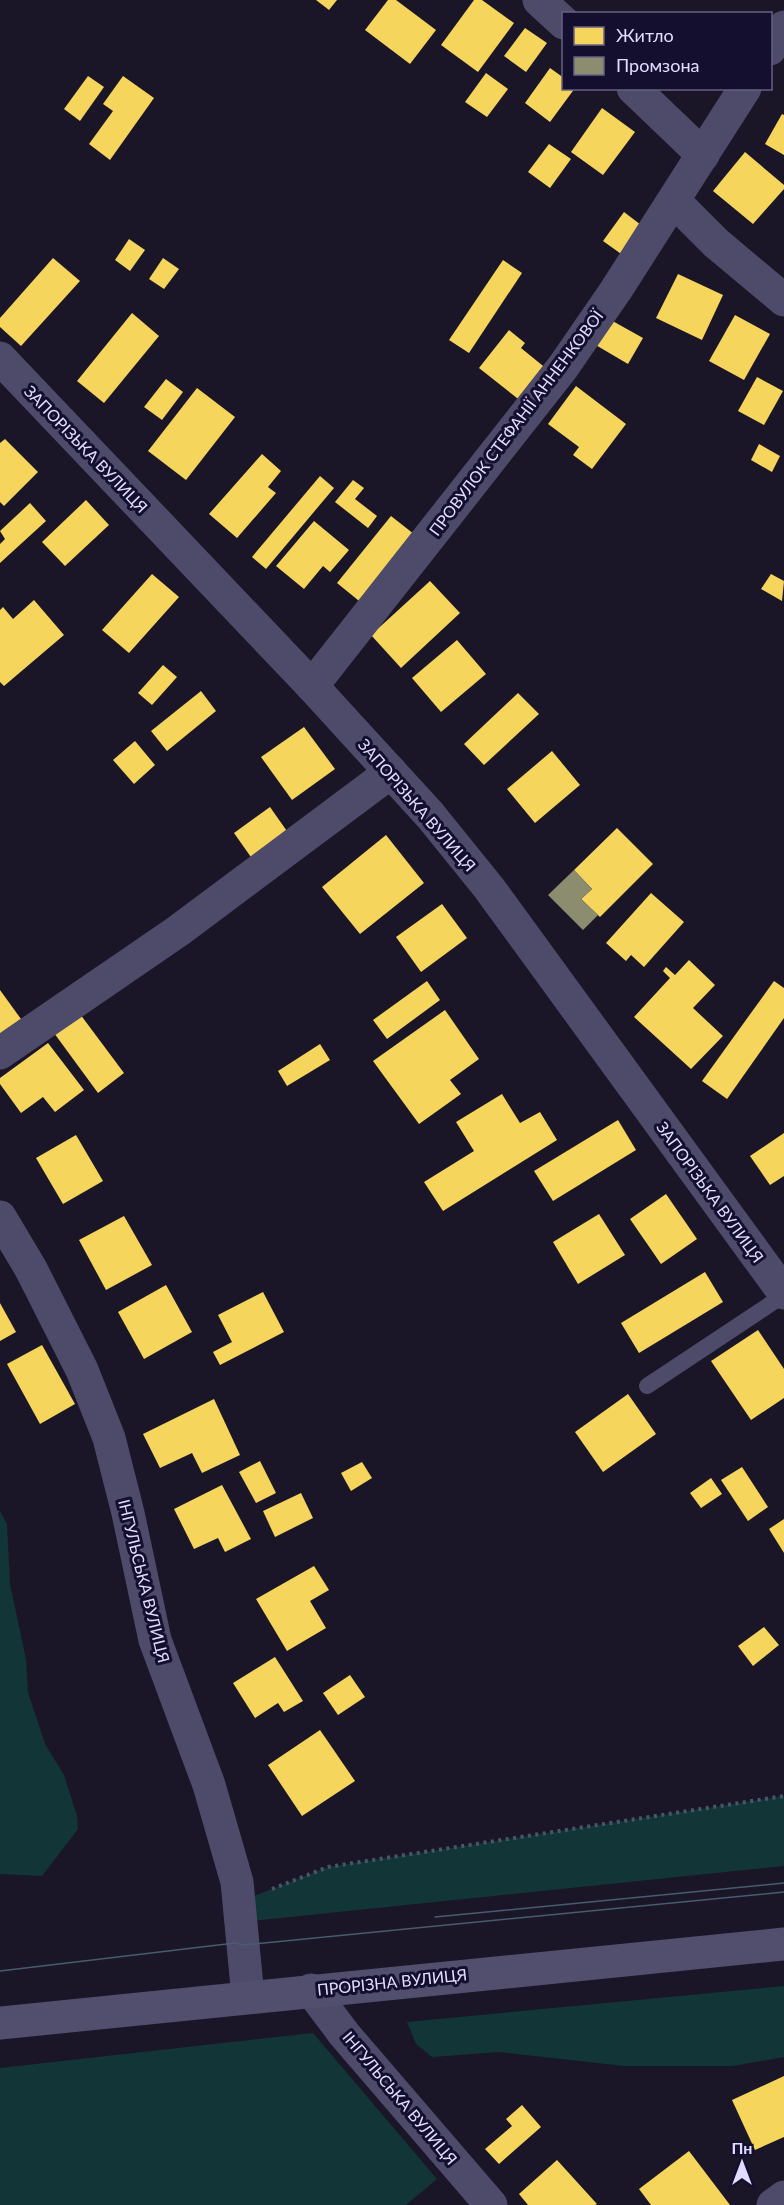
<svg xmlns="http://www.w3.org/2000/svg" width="784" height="2205" font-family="Lato,sans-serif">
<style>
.green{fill:#123537}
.homes{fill:#f6d55c}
.industry{fill:#8c8c6e}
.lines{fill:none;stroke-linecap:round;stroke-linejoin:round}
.path{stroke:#475669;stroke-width:4;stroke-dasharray:3 4.5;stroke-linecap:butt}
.lane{stroke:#4d4b69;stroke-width:16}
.street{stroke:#4d4b69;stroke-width:33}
.secondary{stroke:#514e6e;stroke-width:33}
.tram{stroke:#475b71;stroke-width:1.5}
.labels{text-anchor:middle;stroke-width:6;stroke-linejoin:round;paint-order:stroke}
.street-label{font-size:16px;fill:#e2ddff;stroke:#150f2f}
</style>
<rect width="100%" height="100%" fill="#1a1628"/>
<g class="green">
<path d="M 0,1511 L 7,1524 L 10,1584 L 26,1659 L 28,1692 L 45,1744 L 64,1775 L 77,1816 L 78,1829 L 42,1876 L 0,1874 Z"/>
<path d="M 784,1796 L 784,1866 L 241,1922 L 239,1902 L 328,1867 Z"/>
<path d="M 784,1986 L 784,2057 L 733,2066 L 624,2066 L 500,2052 L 432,2057 L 416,2044 L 407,2022 Z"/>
<path d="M 313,2033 L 437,2179 L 406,2205 L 0,2205 L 0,2068 Z"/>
</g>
<g class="homes">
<path d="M 316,0 L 337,0 L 329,10 Z"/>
<path d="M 388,0 L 396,0 L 436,30 L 410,64 L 365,30 Z"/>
<path d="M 474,0 L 482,0 L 514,23 L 478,72 L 441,45 Z"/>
<path d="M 525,28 L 547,43 L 526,72 L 504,56 Z"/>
<path d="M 550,68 L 564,78 L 564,88 L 575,88 L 550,122 L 525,103 Z"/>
<path d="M 486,73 L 508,89 L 487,117 L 465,102 Z"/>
<path d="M 88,76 L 104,87 L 80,121 L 64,109 Z"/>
<path d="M 123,76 L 154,98 L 110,160 L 89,144 L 113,111 L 103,104 Z"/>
<path d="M 602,108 L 635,132 L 603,175 L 571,152 Z"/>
<path d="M 782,114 L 784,115 L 784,155 L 765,144 Z"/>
<path d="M 549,144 L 571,159 L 550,188 L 528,172 Z"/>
<path d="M 745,152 L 784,185 L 784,189 L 753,224 L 713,191 Z"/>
<path d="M 624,212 L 645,228 L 624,256 L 603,241 Z"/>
<path d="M 129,239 L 145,250 L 130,271 L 115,260 Z"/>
<path d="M 53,258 L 80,281 L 21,346 L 0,327 L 0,318 Z"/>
<path d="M 163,258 L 179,269 L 164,289 L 149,279 Z"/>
<path d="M 503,260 L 522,273 L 469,353 L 449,340 Z"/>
<path d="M 678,274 L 723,295 L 702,340 L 656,318 Z"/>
<path d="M 132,313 L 159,336 L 104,403 L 77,381 Z"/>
<path d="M 735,315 L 770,334 L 744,380 L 709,361 Z"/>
<path d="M 609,319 L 643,338 L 628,364 L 594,344 Z"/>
<path d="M 509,330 L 525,343 L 521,348 L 548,370 L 522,402 L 479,368 Z"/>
<path d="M 757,377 L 783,391 L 764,425 L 738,411 Z"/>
<path d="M 166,379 L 183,392 L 162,420 L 144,407 Z"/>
<path d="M 576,386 L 626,424 L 592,469 L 573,455 L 579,447 L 548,424 Z"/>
<path d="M 197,388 L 235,417 L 186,480 L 148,451 Z"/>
<path d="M 5,439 L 38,472 L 4,506 L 0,502 L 0,443 Z"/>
<path d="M 759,444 L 780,456 L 772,472 L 751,460 Z"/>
<path d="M 262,454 L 281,471 L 268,487 L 276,493 L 237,538 L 209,514 Z"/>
<path d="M 320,476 L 334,488 L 266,569 L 252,557 Z"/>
<path d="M 353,480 L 364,488 L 355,499 L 377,516 L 368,528 L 335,502 Z"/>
<path d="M 86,500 L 109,525 L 65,566 L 42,542 Z"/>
<path d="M 30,503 L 46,521 L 0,563 L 0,544 L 5,539 L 0,531 Z"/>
<path d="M 391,516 L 419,538 L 364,605 L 337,583 Z"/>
<path d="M 314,521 L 349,550 L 330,572 L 323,566 L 304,589 L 276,566 Z"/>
<path d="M 152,574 L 179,597 L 129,653 L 102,630 Z"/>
<path d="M 771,574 L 784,581 L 782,601 L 761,589 Z"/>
<path d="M 430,581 L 460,613 L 401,668 L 371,635 Z"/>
<path d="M 34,600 L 64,635 L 4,686 L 0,682 L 0,610 L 3,607 L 13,619 Z"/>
<path d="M 457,640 L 486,674 L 441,712 L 412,678 Z"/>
<path d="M 163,665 L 177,677 L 152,705 L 138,693 Z"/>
<path d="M 201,691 L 216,711 L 167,751 L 151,731 Z"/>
<path d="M 518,693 L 539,714 L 484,765 L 464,744 Z"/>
<path d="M 304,727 L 335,769 L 292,800 L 261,757 Z"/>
<path d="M 135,741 L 155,765 L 134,784 L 113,760 Z"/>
<path d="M 552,751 L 580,785 L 535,823 L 507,789 Z"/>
<path d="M 270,807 L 289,834 L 253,860 L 234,833 Z"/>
<path d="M 617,828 L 653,864 L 600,917 L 581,899 L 592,889 L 574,870 Z"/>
<path d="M 386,835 L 424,883 L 360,934 L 322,887 Z"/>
<path d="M 651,893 L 684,922 L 644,967 L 631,955 L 626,961 L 606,943 Z"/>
<path d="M 442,904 L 467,938 L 421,972 L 396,937 Z"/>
<path d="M 689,960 L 715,985 L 693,1008 L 723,1036 L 691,1069 L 634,1017 L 670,978 L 663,971 L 666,967 L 675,975 Z"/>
<path d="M 427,981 L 440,1000 L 387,1039 L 373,1020 Z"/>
<path d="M 774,981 L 784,988 L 784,1018 L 727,1099 L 702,1081 Z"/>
<path d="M 0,990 L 21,1019 L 0,1034 Z"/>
<path d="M 445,1010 L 479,1059 L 450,1080 L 461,1094 L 419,1124 L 373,1061 Z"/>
<path d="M 80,1014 L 124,1073 L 98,1093 L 54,1033 Z"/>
<path d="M 48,1043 L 84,1090 L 55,1112 L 43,1097 L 21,1113 L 0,1084 L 0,1078 Z"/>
<path d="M 320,1044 L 330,1060 L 287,1086 L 278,1071 Z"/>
<path d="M 502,1094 L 520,1123 L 540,1112 L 557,1140 L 443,1211 L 424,1182 L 474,1151 L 456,1122 Z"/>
<path d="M 618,1120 L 636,1150 L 553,1201 L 534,1171 Z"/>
<path d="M 784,1133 L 784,1176 L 770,1185 L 750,1156 Z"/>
<path d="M 76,1135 L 103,1181 L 63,1204 L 36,1158 Z"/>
<path d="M 666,1194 L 697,1239 L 661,1264 L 630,1219 Z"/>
<path d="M 599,1214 L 625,1255 L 578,1284 L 553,1242 Z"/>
<path d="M 124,1216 L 152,1265 L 106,1290 L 79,1240 Z"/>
<path d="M 705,1272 L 723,1302 L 639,1353 L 621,1323 Z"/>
<path d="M 166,1285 L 192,1332 L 144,1359 L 118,1312 Z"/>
<path d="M 263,1292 L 284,1332 L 220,1365 L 213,1352 L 232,1342 L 218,1315 Z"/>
<path d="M 0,1303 L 16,1332 L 0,1341 Z"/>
<path d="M 758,1330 L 784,1369 L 784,1398 L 751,1420 L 711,1361 Z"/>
<path d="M 42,1345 L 75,1404 L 40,1424 L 7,1364 Z"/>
<path d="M 628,1394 L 656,1434 L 603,1472 L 575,1432 Z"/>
<path d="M 214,1399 L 240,1455 L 202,1473 L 192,1453 L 160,1468 L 143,1434 Z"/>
<path d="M 260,1461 L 276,1493 L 256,1503 L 239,1472 Z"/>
<path d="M 362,1462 L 372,1478 L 351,1491 L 341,1473 Z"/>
<path d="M 742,1467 L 768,1507 L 748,1521 L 721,1480 Z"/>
<path d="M 711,1478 L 722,1494 L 701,1508 L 690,1493 Z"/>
<path d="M 222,1485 L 251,1539 L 225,1552 L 218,1538 L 194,1549 L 174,1509 Z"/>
<path d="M 301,1493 L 313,1518 L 275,1537 L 263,1511 Z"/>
<path d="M 784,1519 L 784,1553 L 769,1529 Z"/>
<path d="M 314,1566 L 329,1590 L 310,1601 L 326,1628 L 287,1651 L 256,1599 Z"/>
<path d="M 764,1627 L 779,1645 L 753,1666 L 738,1646 Z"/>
<path d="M 275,1657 L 303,1701 L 284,1712 L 278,1703 L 255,1718 L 233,1683 Z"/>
<path d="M 350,1675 L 365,1697 L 338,1715 L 323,1693 Z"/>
<path d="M 320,1730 L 355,1781 L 302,1816 L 268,1765 Z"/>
<path d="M 784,2076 L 784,2137 L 755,2150 L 732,2100 Z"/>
<path d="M 522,2105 L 541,2127 L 499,2164 L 485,2149 L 512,2126 L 506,2119 Z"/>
<path d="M 689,2151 L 730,2205 L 651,2205 L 639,2189 Z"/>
<path d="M 557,2160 L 597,2204 L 595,2205 L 528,2205 L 519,2194 Z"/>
</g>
<path class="industry" d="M 574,870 L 592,889 L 581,899 L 598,915 L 583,930 L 548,895 Z"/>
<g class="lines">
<path class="path" d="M 272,1889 L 328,1867 L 784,1796"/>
<path class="lane" d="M 647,1386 L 784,1295"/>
<g class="street">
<path d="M 539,0 L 564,23"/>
<path d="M 770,49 L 784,27"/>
<path d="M 633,88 L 703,155"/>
<path d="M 674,201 L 716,243 L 784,300"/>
<path d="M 0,358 L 312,686 L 430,815 L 489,888 L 784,1293"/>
<path d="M 312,686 L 563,367 L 616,290 L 745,88"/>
<path d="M 0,1053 L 178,931 L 391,772"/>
<path d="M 0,1217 L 31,1269 L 82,1370 L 109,1438 L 128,1513 L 155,1640 L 209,1785 L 237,1882 L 248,1997"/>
<path d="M 311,1990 L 344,2034 L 491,2205"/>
<path d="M 773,2205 L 784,2197"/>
</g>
<path class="secondary" d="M 0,2023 L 784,1944"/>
<g class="tram">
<path d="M 435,1917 L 784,1883"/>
<path d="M 0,1971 L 235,1943 L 243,1945 L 784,1892"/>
</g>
</g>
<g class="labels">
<g class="street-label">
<text transform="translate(516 423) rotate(-53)" y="6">ПРОВУЛОК СТЕФАНІЇ АННЕНКОВОЇ</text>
<text transform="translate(86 449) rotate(46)" y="6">ЗАПОРІЗЬКА ВУЛИЦЯ</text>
<text transform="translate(417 805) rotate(49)" y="6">ЗАПОРІЗЬКА ВУЛИЦЯ</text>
<text transform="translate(710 1192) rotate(54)" y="6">ЗАПОРІЗЬКА ВУЛИЦЯ</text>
<text transform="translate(144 1581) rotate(76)" y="6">ІНГУЛЬСЬКА ВУЛИЦЯ</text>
<text transform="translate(392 1982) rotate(-6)" y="6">ПРОРІЗНА ВУЛИЦЯ</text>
<text transform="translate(400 2098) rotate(50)" y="6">ІНГУЛЬСЬКА ВУЛИЦЯ</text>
</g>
</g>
<rect x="562" y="12" width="210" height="78" fill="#150f2f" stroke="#676182" stroke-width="1.5"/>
<rect x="574" y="27" width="30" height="18" fill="#f6d55c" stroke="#676182" stroke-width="1.5"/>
<text x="616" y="42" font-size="18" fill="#e2ddff">Житло</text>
<rect x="574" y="57" width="30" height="18" fill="#8c8c6e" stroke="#676182" stroke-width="1.5"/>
<text x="616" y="72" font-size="18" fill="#e2ddff">Промзона</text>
<g transform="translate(742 2163)" stroke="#150f2f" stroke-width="4.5" paint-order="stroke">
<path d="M0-4.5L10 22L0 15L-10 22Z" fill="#e2ddff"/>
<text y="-9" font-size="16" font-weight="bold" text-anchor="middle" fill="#e2ddff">Пн</text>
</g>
</svg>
